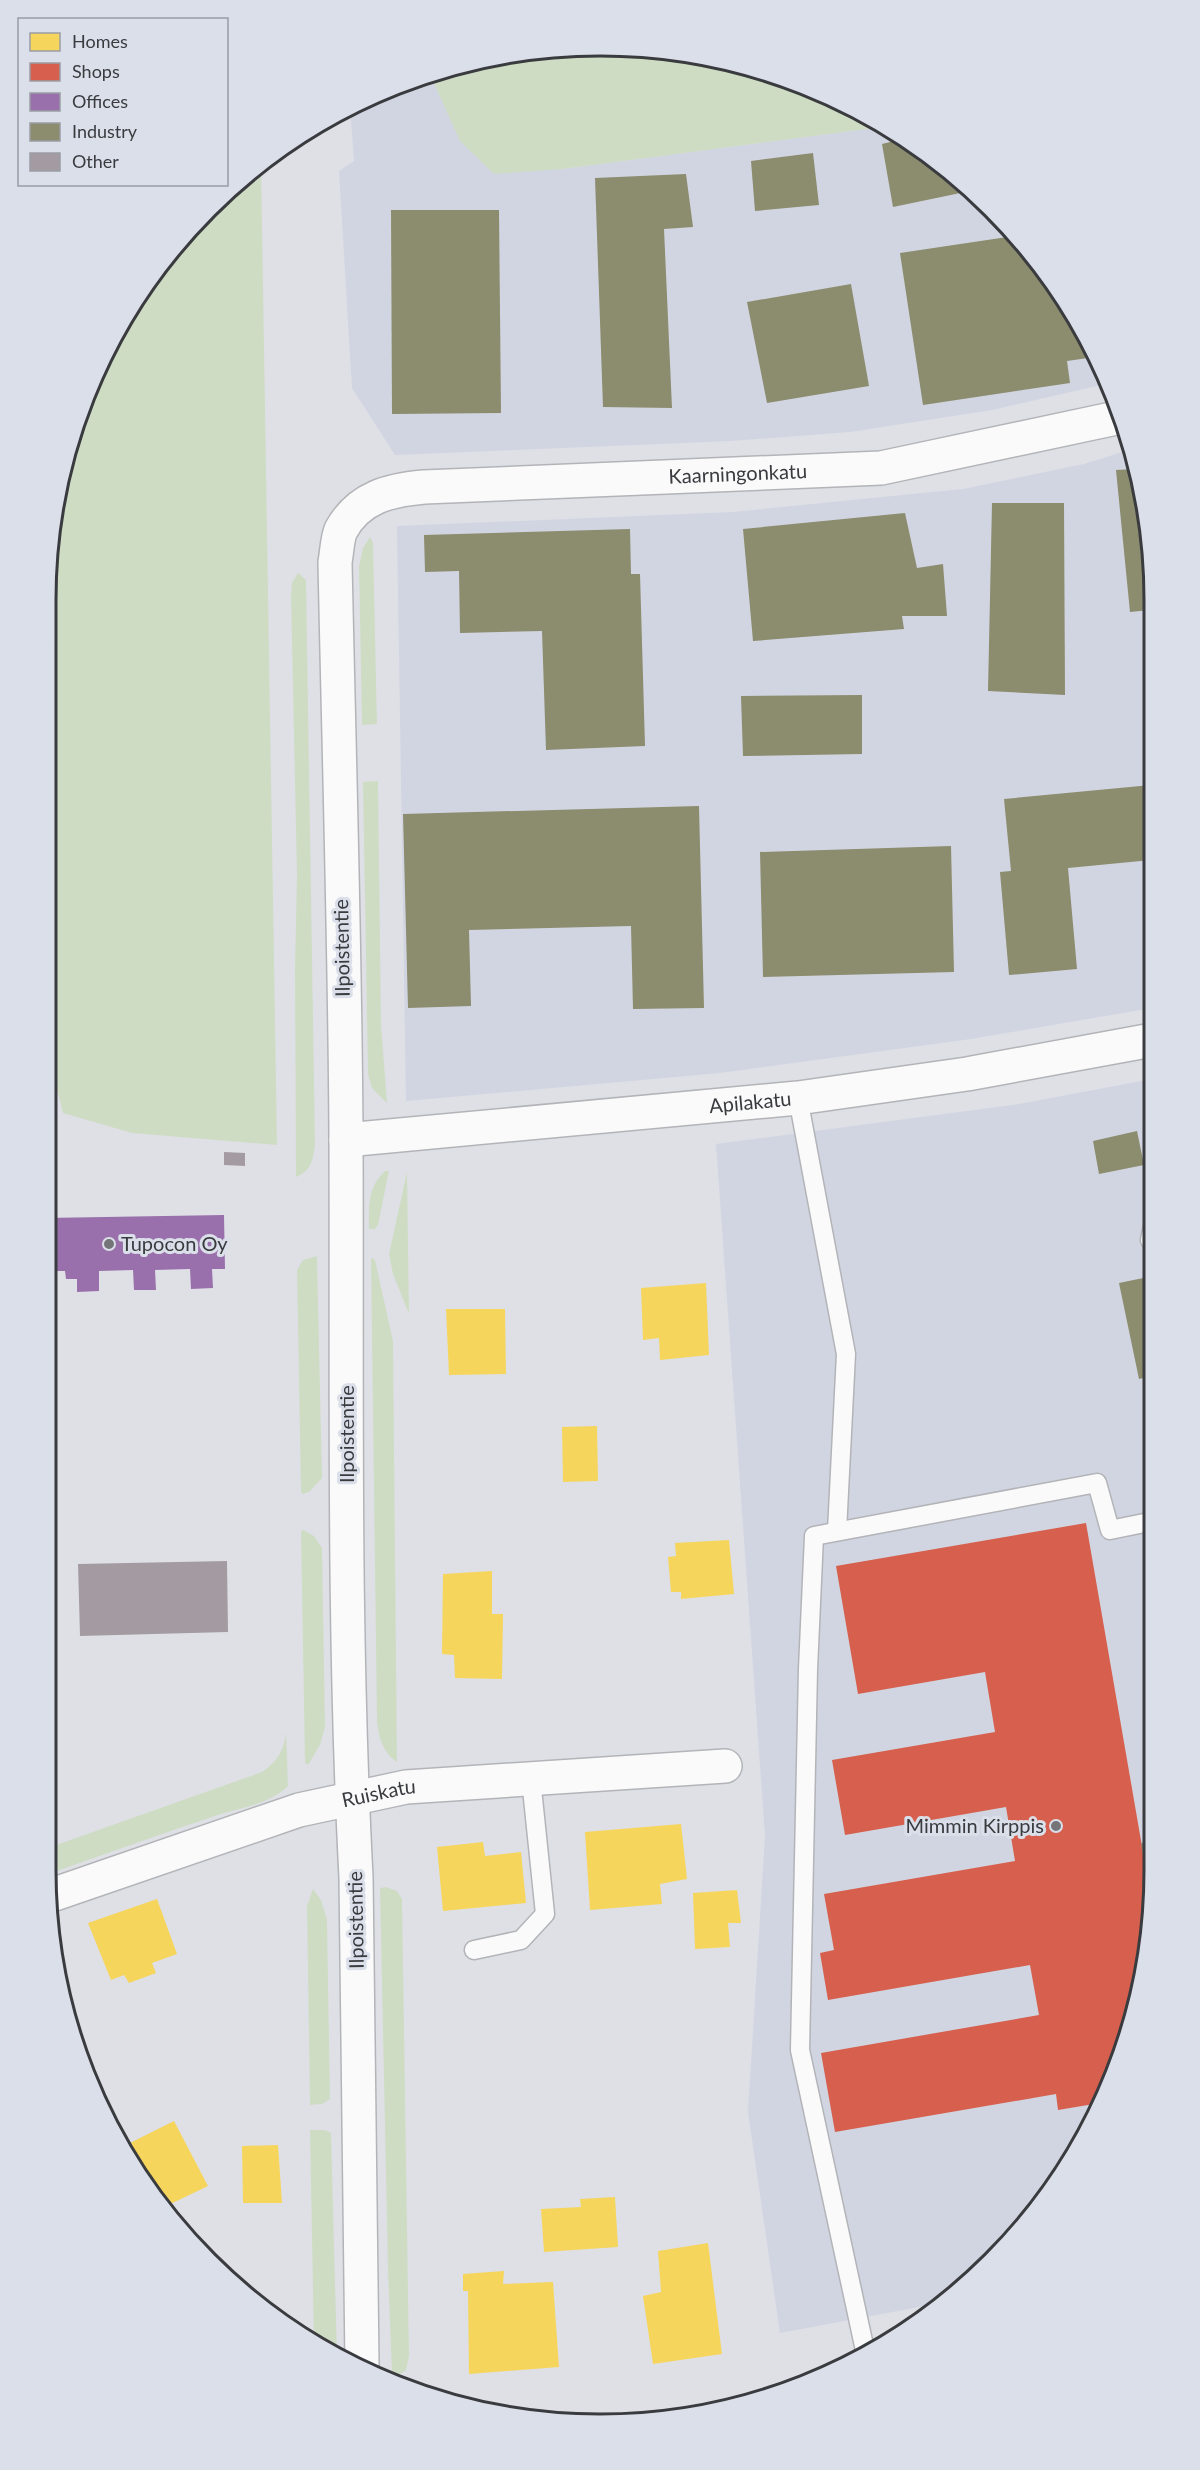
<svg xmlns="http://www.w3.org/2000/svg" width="1200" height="2470" font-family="Lato,sans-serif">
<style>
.built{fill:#d1d5e1}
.green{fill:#cfdcc4}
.homes{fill:#f6d55c}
.shops{fill:#d6604d}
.offices{fill:#9970ab}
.industry{fill:#8c8c6e}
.building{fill:#a39ba1}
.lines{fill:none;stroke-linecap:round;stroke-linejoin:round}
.service-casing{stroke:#b3b4b8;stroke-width:21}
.minor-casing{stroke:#b3b4b8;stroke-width:36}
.service{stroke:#fafafb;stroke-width:18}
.minor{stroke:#fafafb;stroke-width:33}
.poi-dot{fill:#737579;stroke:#dbdfe9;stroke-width:2}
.labels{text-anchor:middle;stroke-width:6;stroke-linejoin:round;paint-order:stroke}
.street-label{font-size:20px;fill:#393b3f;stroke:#dbdfe9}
.poi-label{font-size:20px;fill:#393b3f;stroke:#dbdfe9;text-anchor:start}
.rim{fill:none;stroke:#393b3f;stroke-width:3}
</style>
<rect width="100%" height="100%" fill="#dee0e6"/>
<g class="built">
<path d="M 430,74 L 460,141 L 562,169 L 881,127 L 938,160 L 1041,262 L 1110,383 L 992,410 L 850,432 L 731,441 L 395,455 L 352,388 L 339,171 L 354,161 L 350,107 L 388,87 Z"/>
<path d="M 1129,450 L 1150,527 L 1152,1008 L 971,1039 L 720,1073 L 406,1101 L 397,526 L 733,512 L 963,489 L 1084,464 Z"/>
<path d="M 1152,1079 L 1155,1870 L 1144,1979 L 1113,2083 L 1017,2236 L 946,2302 L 780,2333 L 748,2112 L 765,1836 L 716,1144 L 1019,1104 Z"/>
</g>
<g class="green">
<path d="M 600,45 L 709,56 L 813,87 L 881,127 L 562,169 L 494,174 L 460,141 L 430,74 L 492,56 Z"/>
<path d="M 261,163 L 277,1145 L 132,1133 L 63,1113 L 49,1058 L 45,1058 L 45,600 L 56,491 L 87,387 L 139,291 L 208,207 Z"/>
<path d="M 370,537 L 373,543 L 377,724 L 362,725 L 359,566 L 363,548 Z"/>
<path d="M 298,573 L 306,580 L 315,1145 C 313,1160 311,1171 296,1177 L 295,968 L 297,875 L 291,596 L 292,583 Z"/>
<path d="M 378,781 L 381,1025 L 387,1103 L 372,1088 L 368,1074 L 363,782 Z"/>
<path d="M 385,1171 L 389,1171 L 378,1225 L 375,1229 L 369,1229 C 369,1206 367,1188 385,1171 Z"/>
<path d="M 407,1172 L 409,1314 L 393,1274 L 389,1254 Z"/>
<path d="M 317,1256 L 322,1478 L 309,1492 L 303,1494 L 301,1492 L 297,1270 L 303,1260 Z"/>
<path d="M 371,1258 L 375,1260 L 393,1341 L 397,1762 C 383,1753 379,1739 377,1722 Z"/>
<path d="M 303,1530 L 314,1536 L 322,1548 L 325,1727 L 320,1745 L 308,1765 L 305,1763 L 301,1532 Z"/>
<path d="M 286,1731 L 288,1786 C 269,1805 237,1808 212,1817 C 156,1836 101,1855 46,1875 L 45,1849 L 262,1772 C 277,1762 285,1749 286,1731 Z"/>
<path d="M 386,1887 L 397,1891 L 402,1899 L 409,2356 L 406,2370 L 399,2375 L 392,2374 L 388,2270 L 380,1888 Z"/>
<path d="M 313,1889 L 321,1900 L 327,1920 L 330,2099 L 322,2104 L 310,2105 L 307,1906 Z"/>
<path d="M 310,2130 L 325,2130 L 331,2133 L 337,2356 L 314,2345 Z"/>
</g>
<g class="homes">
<path d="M 706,1283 L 709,1355 L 660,1360 L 659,1338 L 643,1340 L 641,1288 Z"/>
<path d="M 446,1309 L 505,1309 L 506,1374 L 449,1375 Z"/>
<path d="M 597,1426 L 598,1481 L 563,1482 L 562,1427 Z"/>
<path d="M 729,1540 L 734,1594 L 681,1599 L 681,1592 L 671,1592 L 668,1557 L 676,1556 L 675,1543 Z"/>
<path d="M 492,1571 L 492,1614 L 503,1614 L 502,1679 L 455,1678 L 454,1655 L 442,1654 L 443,1574 Z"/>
<path d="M 681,1824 L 687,1879 L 660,1884 L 662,1904 L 590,1910 L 585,1832 Z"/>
<path d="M 483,1842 L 485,1856 L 521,1852 L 526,1903 L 443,1911 L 437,1847 Z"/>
<path d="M 737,1890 L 741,1923 L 728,1923 L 730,1947 L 695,1949 L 693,1893 Z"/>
<path d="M 157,1899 L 177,1954 L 152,1963 L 156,1973 L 129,1983 L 124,1975 L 111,1980 L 88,1923 Z"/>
<path d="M 174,2121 L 208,2186 L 160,2209 L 126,2145 Z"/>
<path d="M 278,2145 L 282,2203 L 243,2203 L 242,2146 Z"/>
<path d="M 615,2197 L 618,2247 L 544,2252 L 541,2209 L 581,2207 L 580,2199 Z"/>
<path d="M 708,2243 L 722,2354 L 653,2364 L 643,2296 L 661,2292 L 658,2251 Z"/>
<path d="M 504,2271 L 503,2284 L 553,2282 L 559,2367 L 469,2374 L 468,2291 L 463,2291 L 463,2274 Z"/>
</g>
<path class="shops" d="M 1086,1523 L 1152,1904 L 1144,1979 L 1113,2083 L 1100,2103 L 1058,2110 L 1056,2094 L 835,2132 L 821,2053 L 1039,2015 L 1030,1965 L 828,2000 L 820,1953 L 834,1950 L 824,1894 L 1015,1861 L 1006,1807 L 845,1835 L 832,1760 L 995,1732 L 985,1672 L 858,1694 L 836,1566 Z"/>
<path class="offices" d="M 224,1215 L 225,1269 L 212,1269 L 213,1288 L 191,1289 L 190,1269 L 155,1270 L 156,1290 L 134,1290 L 133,1270 L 99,1271 L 99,1291 L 77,1292 L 77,1279 L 66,1279 L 65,1271 L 50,1271 L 50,1299 L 45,1299 L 45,1218 Z"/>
<g class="industry">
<path d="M 902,139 L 938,160 L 970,191 L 893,207 L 882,144 Z"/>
<path d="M 813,153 L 819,205 L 755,211 L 751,161 Z"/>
<path d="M 686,174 L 693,227 L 664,229 L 672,408 L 603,407 L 595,178 Z"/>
<path d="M 391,210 L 499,210 L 501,413 L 392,414 Z"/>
<path d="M 1014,236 L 1041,262 L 1095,357 L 1067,361 L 1070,383 L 923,405 L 900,253 Z"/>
<path d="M 851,284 L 869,386 L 767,403 L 747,302 Z"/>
<path d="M 1135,469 L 1150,527 L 1150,610 L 1130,612 L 1116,470 Z"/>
<path d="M 992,503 L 1064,503 L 1065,695 L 988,691 Z"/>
<path d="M 905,513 L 917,568 L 943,564 L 947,616 L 902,616 L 904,629 L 753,641 L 743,529 Z"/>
<path d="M 630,529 L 631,574 L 640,574 L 645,746 L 546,750 L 542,631 L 460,633 L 459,571 L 425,572 L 424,535 Z"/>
<path d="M 862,695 L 862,754 L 743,756 L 741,696 Z"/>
<path d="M 1151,785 L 1151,860 L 1068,868 L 1077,969 L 1009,975 L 1000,872 L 1011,871 L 1004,799 Z"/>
<path d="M 699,806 L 704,1008 L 633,1009 L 631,926 L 469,930 L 471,1006 L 408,1008 L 403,814 Z"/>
<path d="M 951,846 L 954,972 L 763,977 L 760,852 Z"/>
<path d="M 1137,1131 L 1144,1165 L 1099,1174 L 1093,1141 Z"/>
<path d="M 1153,1276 L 1153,1376 L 1139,1379 L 1119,1283 Z"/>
<path d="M 1155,1841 L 1154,1877 L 1147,1879 L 1141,1843 Z"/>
</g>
<g class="building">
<path d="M 224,1152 L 245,1153 L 245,1166 L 224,1165 Z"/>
<path d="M 227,1561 L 228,1632 L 80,1636 L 78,1564 Z"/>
</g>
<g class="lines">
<defs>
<g id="service">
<path d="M 798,1098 L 846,1354 L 837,1531"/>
<path d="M 1150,1240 L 1153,1226"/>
<path d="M 474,1950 L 521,1940 L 545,1914 L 531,1779"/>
<path d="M 866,2355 L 800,2050 L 808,1669 L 814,1536 L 1097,1483 L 1110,1530 L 1154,1521"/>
</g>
<g id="minor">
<path id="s1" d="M 346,1140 L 798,1098 L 967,1074 L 1152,1040"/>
<path id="s2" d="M 49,1896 L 299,1810 L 406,1787 L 725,1766"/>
<path id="s3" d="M 362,2365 L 356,1877 C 343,1631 347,1384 346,1137 C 345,946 339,754 335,562 C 337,552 337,539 341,530 C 359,497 390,490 424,487 L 881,468 L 1121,417"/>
</g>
</defs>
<use href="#service" class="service-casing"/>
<use href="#minor" class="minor-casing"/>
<use href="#service" class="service"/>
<use href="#minor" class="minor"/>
</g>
<g class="poi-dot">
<circle cx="109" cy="1244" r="6"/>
<circle cx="1056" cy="1826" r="6"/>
</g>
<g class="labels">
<g class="street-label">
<text dy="7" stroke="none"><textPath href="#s3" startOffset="2248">Kaarningonkatu</textPath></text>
<text transform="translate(342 948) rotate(-91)" y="7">Ilpoistentie</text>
<text dy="7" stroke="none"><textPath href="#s1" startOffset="406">Apilakatu</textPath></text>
<text transform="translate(347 1434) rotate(-90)" y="7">Ilpoistentie</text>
<text dy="7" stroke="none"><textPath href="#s2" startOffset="346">Ruiskatu</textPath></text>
<text transform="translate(356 1920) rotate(-91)" y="7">Ilpoistentie</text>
</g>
<g class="poi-label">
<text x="121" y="1251">Tupocon Oy</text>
<text x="1044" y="1833" text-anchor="end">Mimmin Kirppis</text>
</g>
</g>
<path d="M0 0H1200V2470H0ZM600 56H600A544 544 0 0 1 1144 600V1870A544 544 0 0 1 600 2414H600A544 544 0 0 1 56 1870V600A544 544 0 0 1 600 56Z" fill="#dbdfe9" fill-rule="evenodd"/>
<path class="rim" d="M600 56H600A544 544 0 0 1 1144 600V1870A544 544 0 0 1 600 2414H600A544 544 0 0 1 56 1870V600A544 544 0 0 1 600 56Z"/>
<rect x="18" y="18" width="210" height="168" fill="#dbdfe9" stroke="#9a9da5" stroke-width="1.5"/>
<rect x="30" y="33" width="30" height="18" fill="#f6d55c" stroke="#9a9da5" stroke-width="1.5"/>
<text x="72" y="48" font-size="18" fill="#393b3f">Homes</text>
<rect x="30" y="63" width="30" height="18" fill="#d6604d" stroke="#9a9da5" stroke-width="1.5"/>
<text x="72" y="78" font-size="18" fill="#393b3f">Shops</text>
<rect x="30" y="93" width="30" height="18" fill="#9970ab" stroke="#9a9da5" stroke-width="1.5"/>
<text x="72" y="108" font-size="18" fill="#393b3f">Offices</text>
<rect x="30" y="123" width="30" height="18" fill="#8c8c6e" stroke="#9a9da5" stroke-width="1.5"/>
<text x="72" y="138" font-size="18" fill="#393b3f">Industry</text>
<rect x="30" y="153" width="30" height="18" fill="#a39ba1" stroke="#9a9da5" stroke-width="1.5"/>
<text x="72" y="168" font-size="18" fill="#393b3f">Other</text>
</svg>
